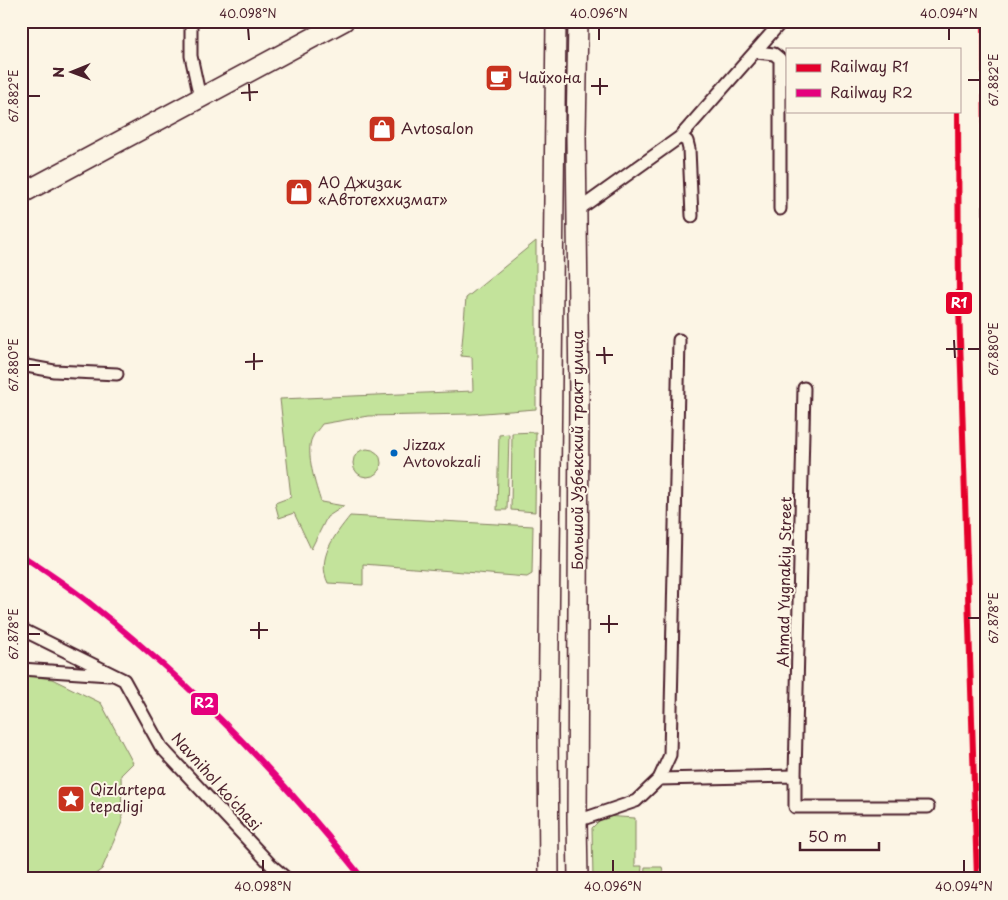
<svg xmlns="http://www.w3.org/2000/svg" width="1008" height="900" font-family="'Playpen Sans',sans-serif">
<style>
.green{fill:#c3e39b;stroke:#868163}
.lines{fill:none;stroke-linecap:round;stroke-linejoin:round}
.street-casing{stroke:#4a1f2b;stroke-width:15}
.primary-casing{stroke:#4a1f2b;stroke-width:22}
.street{stroke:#fcf5e5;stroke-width:11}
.primary{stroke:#fcf5e5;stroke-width:19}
.rail-casing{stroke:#4a1f2b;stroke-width:5}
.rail{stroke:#fcf5e5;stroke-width:3;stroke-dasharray:9;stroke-linecap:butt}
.rail-1-casing{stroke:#fcf5e5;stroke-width:10}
.rail-2-casing{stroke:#fcf5e5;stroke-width:10}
.rail-1{stroke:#e4002b;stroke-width:6}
.rail-2{stroke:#e5007d;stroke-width:6}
.ticks{fill:none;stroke:#4a1f2b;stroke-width:2}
.bus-dot{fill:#0065bd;stroke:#fcf5e5;stroke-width:2}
.labels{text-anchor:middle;stroke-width:4;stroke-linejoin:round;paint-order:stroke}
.bus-label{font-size:14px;fill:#4a1f2b;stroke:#fcf5e5;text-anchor:start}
.poi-label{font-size:15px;fill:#4a1f2b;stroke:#fcf5e5;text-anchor:start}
.street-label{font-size:15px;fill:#4a1f2b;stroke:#fcf5e5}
.line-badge{stroke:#fcf5e5;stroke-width:2}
.badge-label{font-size:14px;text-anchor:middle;font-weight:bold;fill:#fff}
.neatline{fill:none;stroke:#4a1f2b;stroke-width:2}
.ticks-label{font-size:12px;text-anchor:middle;fill:#4a1f2b}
</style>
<rect width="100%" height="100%" fill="#fcf5e5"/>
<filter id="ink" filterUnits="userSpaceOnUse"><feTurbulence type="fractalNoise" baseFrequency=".02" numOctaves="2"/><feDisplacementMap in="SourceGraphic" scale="10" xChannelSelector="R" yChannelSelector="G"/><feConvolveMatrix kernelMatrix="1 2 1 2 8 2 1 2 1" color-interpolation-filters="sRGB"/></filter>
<g filter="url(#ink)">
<g class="green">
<path d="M 536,241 L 536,409 L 471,414 L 368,416 L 322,424 C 319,429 314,433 312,438 C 305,452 316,487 321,502 L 344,506 L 327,517 L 311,549 L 294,513 L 279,518 L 275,503 L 291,497 L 280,399 L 473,391 L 472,357 L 461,356 L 466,298 Z"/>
<path d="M 536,432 L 535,512 L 511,510 L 512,433 Z"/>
<path d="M 509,434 L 507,510 L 497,510 L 499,435 Z"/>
<circle cx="367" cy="463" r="14"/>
<path d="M 350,516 L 533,526 L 532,574 L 527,577 L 363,564 L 363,585 L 328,583 C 316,558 335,535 350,516 Z"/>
<path d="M 21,675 L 52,679 L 101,703 L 133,763 L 121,775 L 122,822 L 102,869 L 89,879 L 21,879 Z"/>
<path d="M 604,816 L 635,818 L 635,866 L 642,866 L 641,879 L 593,879 L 592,828 Z"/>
<path d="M 645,867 L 662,867 L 665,879 L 644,879 Z"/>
</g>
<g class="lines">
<defs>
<g id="street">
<path d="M 191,21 L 191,56 L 200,98"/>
<path d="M 756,52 L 774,54 L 780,59 L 780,209"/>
<path d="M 680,137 L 687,141 L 689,149 L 692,216"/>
<path d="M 578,210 L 680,137 L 782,21"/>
<path d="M 21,365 L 54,371 L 117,374"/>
<path d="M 21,629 L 124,680 L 161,747 L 272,866 L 287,879"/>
<path d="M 21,669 L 109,675"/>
<path d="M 795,776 L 804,388"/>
<path d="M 659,779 L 795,776 L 795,807 L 928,807"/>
<path d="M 577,821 L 636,801 L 659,779 L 670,755 L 679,340"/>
</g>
<g id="primary">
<path d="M 578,21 L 576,134 L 579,396 L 577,821 L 578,879"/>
<path d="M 21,194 L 344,21"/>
<path d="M 549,879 L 548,732 L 556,21"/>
</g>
</defs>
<use href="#street" class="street-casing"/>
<use href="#primary" class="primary-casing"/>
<use href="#street" class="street"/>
<use href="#primary" class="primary"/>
<defs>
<g id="rail">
<path d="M 984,21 L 987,555"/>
<path d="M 21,555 C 45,571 70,587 92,605 C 193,685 283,778 363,879"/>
</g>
</defs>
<use href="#rail" class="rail-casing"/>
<use href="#rail" class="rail"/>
<defs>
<g id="rail-1">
<path d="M 984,21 L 985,155"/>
<path d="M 958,111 L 959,307 L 977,879"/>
</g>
<path id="rail-2" d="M 21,555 C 45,571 70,587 92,605 C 193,685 283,778 363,879"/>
</defs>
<use href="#rail-1" class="rail-1-casing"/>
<use href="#rail-2" class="rail-2-casing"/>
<use href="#rail-1" class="rail-1"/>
<use href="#rail-2" class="rail-2"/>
</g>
</g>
<path class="ticks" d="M 248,28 L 249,40M 599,28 L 599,40M 949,28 L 949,40M 600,78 L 600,95M 968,80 L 980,80M 249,84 L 250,101M 591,86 L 608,86M 241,93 L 258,92M 28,96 L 40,96M 954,340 L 955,358M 604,347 L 605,364M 946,349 L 963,349M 968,349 L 980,349M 254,353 L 254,370M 596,355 L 613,355M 245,362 L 263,361M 28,365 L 40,365M 609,615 L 609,633M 968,618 L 980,618M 259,622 L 259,639M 600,624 L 618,624M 250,630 L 268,630M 28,634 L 40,634M 263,860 L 263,872M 613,860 L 613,872M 964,860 L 964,872"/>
<defs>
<symbol id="cafe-square" viewBox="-11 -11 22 22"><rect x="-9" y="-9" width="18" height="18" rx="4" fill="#c8321e" stroke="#fcf5e5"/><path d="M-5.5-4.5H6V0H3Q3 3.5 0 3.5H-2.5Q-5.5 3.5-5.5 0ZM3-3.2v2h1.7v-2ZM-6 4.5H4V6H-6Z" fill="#fff"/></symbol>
<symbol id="shop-square" viewBox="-11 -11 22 22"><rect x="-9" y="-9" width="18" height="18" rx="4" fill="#c8321e" stroke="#fcf5e5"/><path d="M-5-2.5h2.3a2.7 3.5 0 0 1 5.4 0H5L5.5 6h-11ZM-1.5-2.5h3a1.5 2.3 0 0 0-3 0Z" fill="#fff"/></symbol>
<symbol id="sight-square" viewBox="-11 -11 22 22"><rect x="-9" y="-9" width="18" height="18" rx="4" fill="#c8321e" stroke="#fcf5e5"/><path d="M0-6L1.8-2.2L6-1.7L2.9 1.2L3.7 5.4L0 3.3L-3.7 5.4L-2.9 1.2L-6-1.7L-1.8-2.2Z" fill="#fff"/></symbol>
</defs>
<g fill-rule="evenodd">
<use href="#cafe-square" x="483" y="62" width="32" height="32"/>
<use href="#shop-square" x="366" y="113" width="32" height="32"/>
<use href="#shop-square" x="283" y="176" width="32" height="32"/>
<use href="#sight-square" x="55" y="783" width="32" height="32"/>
</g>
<circle class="bus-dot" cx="394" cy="453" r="4.5"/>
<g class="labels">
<g class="bus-label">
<text x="403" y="450">Jizzax<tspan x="403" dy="17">Avtovokzali</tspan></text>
</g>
<g class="poi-label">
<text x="518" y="83">Чайхона</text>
<text x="401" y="134">Avtosalon</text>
<text x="318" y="188">АО Джизак<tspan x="318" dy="17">«Автотеххизмат»</tspan></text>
<text x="90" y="795">Qizlartepa<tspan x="90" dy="17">tepaligi</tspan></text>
</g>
<g class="street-label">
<text transform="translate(578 450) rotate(-90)" y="5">Большой Узбекский тракт улица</text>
<text transform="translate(785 582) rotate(-89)" y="5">Ahmad Yugnakiy Street</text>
<text transform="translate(216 782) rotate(48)" y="5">Navnihol ko'chasi</text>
</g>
</g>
<g class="line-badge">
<rect x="945" y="291" width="28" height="24" rx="5" fill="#e4002b"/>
<rect x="190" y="692" width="29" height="24" rx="5" fill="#e5007d"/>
</g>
<g class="badge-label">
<text x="959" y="308">R1</text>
<text x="204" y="708">R2</text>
</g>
<rect width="1008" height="900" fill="none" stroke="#fcf5e5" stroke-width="55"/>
<rect x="786" y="48" width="175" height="65" fill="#fcf5e5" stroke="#b59f9b"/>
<rect x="796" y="64" width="25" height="8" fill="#e4002b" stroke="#b59f9b"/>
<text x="830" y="72" font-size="15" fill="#4a1f2b">Railway R1</text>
<rect x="796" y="89" width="25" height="8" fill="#e5007d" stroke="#b59f9b"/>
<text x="830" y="98" font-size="15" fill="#4a1f2b">Railway R2</text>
<g transform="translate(72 72) rotate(269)" stroke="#fcf5e5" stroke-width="4" paint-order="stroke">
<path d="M0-4L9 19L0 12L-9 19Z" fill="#4a1f2b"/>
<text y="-8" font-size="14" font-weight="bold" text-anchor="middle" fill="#4a1f2b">N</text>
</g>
<path d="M800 842v8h79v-8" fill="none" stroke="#4a1f2b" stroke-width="2.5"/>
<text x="808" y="842" font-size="15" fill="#4a1f2b" stroke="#fcf5e5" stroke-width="4" paint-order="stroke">50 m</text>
<rect x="28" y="28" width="952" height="844" class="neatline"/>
<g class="ticks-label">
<text x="248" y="18">40.098°N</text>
<text x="599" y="18">40.096°N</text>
<text x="949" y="18">40.094°N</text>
<text transform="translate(994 80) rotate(-90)" y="4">67.882°E</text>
<text transform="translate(14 96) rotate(-90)" y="4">67.882°E</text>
<text transform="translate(994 349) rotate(-90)" y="4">67.880°E</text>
<text transform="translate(14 365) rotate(-90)" y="4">67.880°E</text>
<text transform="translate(994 618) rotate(-90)" y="4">67.878°E</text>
<text transform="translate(14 634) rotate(-90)" y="4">67.878°E</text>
<text x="263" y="891">40.098°N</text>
<text x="613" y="891">40.096°N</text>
<text x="964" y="891">40.094°N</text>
</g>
</svg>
